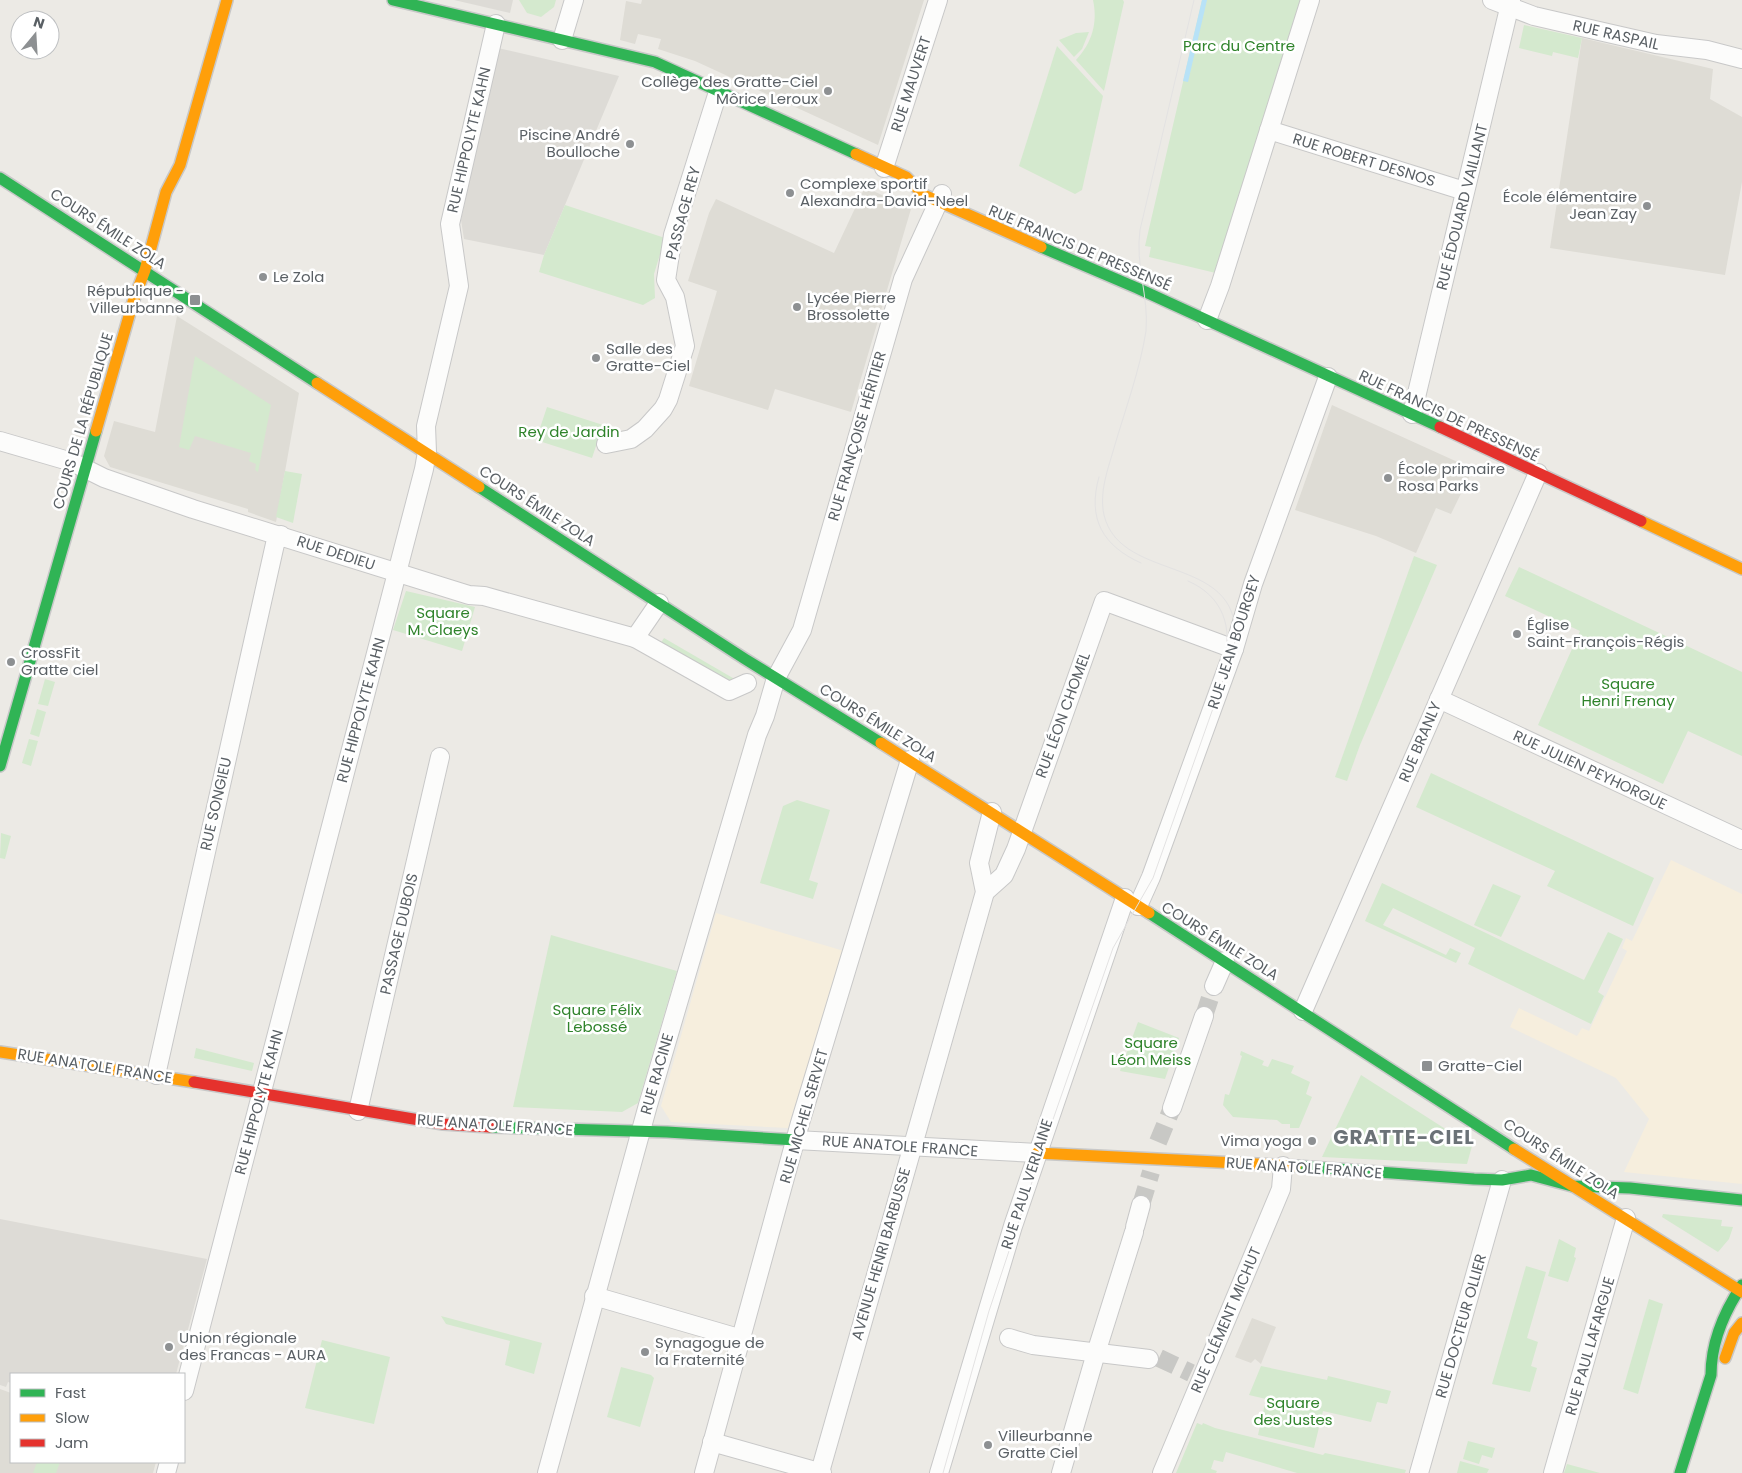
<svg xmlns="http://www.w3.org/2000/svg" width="1742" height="1473" font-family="Poppins,sans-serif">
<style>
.commercial{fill:#f6eedd}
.industrial{fill:#dddbd6}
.education{fill:#dedcd5}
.green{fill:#d4e9ce}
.water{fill:#b8e2f7}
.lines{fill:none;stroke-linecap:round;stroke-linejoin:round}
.street-tunnel{stroke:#c8c8c5;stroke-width:18;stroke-dasharray:18 9;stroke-linecap:butt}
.street-casing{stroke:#c8c8c8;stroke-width:20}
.fast-casing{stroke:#c8c8c8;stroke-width:14}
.slow-casing{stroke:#c8c8c8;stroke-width:14}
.jam-casing{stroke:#c8c8c8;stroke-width:14}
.street{stroke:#fcfcfb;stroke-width:18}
.fast{stroke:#30b455;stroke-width:11}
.slow{stroke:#ff9f0a;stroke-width:11}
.jam{stroke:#e5322d;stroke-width:11}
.tram{stroke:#e3e2e2;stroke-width:1}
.poi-dot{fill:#8d9092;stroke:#fff;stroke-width:2}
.labels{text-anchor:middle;stroke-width:5;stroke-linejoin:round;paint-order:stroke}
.street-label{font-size:15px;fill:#5a6065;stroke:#fff}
.park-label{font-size:15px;fill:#2f832b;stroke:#fff}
.poi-label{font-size:15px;fill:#5a6065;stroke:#fff;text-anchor:start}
.district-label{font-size:20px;font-weight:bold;letter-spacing:1px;fill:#6b7277;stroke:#fff}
</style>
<rect width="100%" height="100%" fill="#eceae5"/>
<g class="commercial">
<path d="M 1671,860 L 1742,894 L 1742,1184 L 1624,1172 L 1649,1119 L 1616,1078 L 1510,1027 L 1519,1008 L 1577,1036 L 1582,1028 L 1589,1031 L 1627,951 L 1622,948 L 1626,938 L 1632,941 Z"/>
<path d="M 716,913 L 844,951 L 788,1128 L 671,1122 L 661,1106 Z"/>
</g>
<g class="industrial">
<path d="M 454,0 L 513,0 L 510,13 Z"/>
<path d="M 498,48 L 619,76 L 544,255 L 464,239 L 461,220 Z"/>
<path d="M 0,1219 L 207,1259 L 176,1374 L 11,1374 L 11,1383 L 8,1382 L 6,1387 L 0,1385 Z"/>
</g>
<g class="education">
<path d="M 642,0 L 924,0 L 878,145 L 695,61 L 658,49 L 661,39 L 638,34 L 635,44 L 620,40 L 626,1 L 641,4 Z"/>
<path d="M 1582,38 L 1713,69 L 1710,99 L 1742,117 L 1742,182 L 1725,275 L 1550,248 Z"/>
<path d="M 865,187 L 911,209 L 851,412 L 775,389 L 768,410 L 689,386 L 717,291 L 688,281 L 709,213 L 716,199 L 834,253 Z"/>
<path d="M 177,316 L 299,393 L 276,522 L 248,512 L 248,509 L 110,467 L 104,456 L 114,421 L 155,432 Z"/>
<path d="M 1332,405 L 1473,469 L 1451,514 L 1436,508 L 1416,553 L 1376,536 L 1295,510 Z"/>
<path d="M 1252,1318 L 1276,1327 L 1261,1364 L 1255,1359 L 1251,1363 L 1235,1357 Z"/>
<path d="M 0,1389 L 11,1393 L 11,1462 L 156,1462 L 153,1473 L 0,1473 Z"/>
</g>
<g class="green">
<path d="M 519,0 L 556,0 L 554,7 L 541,17 L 527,13 Z"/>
<path d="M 1093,0 L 1123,0 L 1124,2 L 1104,91 L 1076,60 C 1092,43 1098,23 1093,0 Z"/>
<path d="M 1202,0 L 1301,0 L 1220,274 L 1149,257 L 1151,247 L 1145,246 Z"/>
<path d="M 1524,25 L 1582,38 L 1578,58 L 1553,52 L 1552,56 L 1519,48 Z"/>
<path d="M 1089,32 L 1082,49 L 1074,57 L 1059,40 L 1076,33 Z"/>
<path d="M 1057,46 L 1103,96 L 1082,190 L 1075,194 L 1019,166 Z"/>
<path d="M 565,205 L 665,238 L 654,274 L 655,298 L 643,305 L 539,272 L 544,255 Z"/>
<path d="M 195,356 L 271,405 L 258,472 L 255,470 L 256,464 L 249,461 L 251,453 L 195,436 L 189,450 L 179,447 Z"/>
<path d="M 547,407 L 603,425 L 592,458 L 536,440 Z"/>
<path d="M 285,471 L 302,474 L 293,523 L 276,517 Z"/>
<path d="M 1414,556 L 1437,565 L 1360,745 L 1347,781 L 1335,777 Z"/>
<path d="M 1519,567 L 1742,672 L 1742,756 L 1688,731 L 1663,784 L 1538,725 L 1580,631 L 1505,596 Z"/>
<path d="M 406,591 L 475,607 L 462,651 L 393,630 Z"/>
<path d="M 664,638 L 738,681 L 735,687 L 655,652 Z"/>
<path d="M 45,679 L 55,682 L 48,706 L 38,704 Z"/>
<path d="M 37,709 L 46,712 L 39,737 L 30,734 Z"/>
<path d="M 29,739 L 38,741 L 31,766 L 22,763 Z"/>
<path d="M 1431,773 L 1654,878 L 1633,926 L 1547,886 L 1555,871 L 1416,807 Z"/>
<path d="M 797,800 L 830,810 L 809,880 L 818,883 L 813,899 L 760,883 L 783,806 Z"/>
<path d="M 1,833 L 11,836 L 5,859 L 0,858 Z"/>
<path d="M 1382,883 L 1584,980 L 1608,932 L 1623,939 L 1598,992 L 1604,996 L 1591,1024 L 1468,964 L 1475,948 L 1393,908 L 1383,925 L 1446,955 L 1450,948 L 1461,953 L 1456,963 L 1365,921 Z"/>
<path d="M 1493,884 L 1521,896 L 1501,937 L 1474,925 Z"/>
<path d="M 551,935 L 677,971 L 638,1103 L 622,1112 L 513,1107 Z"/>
<path d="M 1138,1022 L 1179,1038 L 1165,1079 L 1120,1071 Z"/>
<path d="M 196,1048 L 254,1063 L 252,1071 L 194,1058 Z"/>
<path d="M 1241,1051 L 1264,1061 L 1262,1065 L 1268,1067 L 1272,1059 L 1294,1066 L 1291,1073 L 1310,1082 L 1306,1094 L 1312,1097 L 1299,1128 L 1290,1128 L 1290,1124 L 1282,1124 L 1277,1120 L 1233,1117 L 1223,1105 L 1225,1094 L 1229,1095 L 1242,1056 L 1240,1055 Z"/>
<path d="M 1361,1075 L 1472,1146 L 1467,1164 L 1322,1157 Z"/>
<path d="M 1663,1214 L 1722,1220 L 1721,1226 L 1733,1227 L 1729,1239 L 1718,1252 L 1662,1217 Z"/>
<path d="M 1559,1239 L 1576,1248 L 1574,1257 L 1576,1258 L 1568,1282 L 1548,1276 Z"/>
<path d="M 1526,1266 L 1546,1272 L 1527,1338 L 1538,1342 L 1531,1366 L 1537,1368 L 1530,1392 L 1492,1384 Z"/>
<path d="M 1649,1299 L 1663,1304 L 1638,1394 L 1623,1389 Z"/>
<path d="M 441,1316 L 542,1343 L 534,1374 L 505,1365 L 510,1341 L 446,1324 Z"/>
<path d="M 322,1340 L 390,1357 L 374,1424 L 305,1408 Z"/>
<path d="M 1261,1366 L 1327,1380 L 1328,1376 L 1391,1391 L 1387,1404 L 1377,1402 L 1371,1422 L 1323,1411 L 1314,1448 L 1258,1435 L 1266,1399 L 1249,1395 Z"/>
<path d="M 621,1367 L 651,1375 L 654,1378 L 640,1427 L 607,1417 Z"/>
<path d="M 1197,1423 L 1202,1425 L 1203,1423 L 1215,1428 L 1323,1455 L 1325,1453 L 1406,1470 L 1405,1473 L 1297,1473 L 1226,1452 L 1223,1462 L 1214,1460 L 1211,1469 L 1217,1471 L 1216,1473 L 1176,1473 Z"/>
<path d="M 1468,1441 L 1495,1448 L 1492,1458 L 1482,1455 L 1479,1464 L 1463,1459 Z"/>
<path d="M 1460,1461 L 1489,1469 L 1487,1473 L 1457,1473 Z"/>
<path d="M 37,1462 L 60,1462 L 56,1473 L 33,1473 Z"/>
<path d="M 1567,1464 L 1600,1473 L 1564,1473 Z"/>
</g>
<path class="water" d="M 1202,0 L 1207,0 L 1188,82 L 1183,81 Z"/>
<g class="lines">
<g class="street-tunnel">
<path d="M 1204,1016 L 1214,986"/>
<path d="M 1158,1142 L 1172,1108"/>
<path d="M 1141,1205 L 1151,1172"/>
<path d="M 1159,1358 L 1191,1373"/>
</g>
<defs>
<g id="street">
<path d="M 1492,0 L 1534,16 L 1599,31 L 1656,44 L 1707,50 L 1742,59"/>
<path d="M 562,40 L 574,0"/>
<path d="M 1269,130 L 1458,189"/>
<path d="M 884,168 L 938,0"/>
<path d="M 1207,320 L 1220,286 L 1310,0"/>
<path d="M 1412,414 L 1511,0"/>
<path d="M 0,441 L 72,462 L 104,478 L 193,509 L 469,595 L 484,596 L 635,638 L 659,603"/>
<path d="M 606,444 L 631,439 L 645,429 L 663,409 L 668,400 L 685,346 L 675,297 L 666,280 L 673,235 L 718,92"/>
<path d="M 635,638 L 729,691 L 747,683"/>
<path d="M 1439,699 L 1742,840"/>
<path d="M 985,892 L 1004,875 L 1016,849 L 1104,601 L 1234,649"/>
<path d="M 1138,906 L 1151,877 L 1234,649 L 1253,584 L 1328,377"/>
<path d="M 1214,986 L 1225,961"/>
<path d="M 1303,1011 L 1538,473"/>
<path d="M 156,1075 L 275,544 L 281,535"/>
<path d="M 1172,1108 L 1204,1016"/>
<path d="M 358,1111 L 440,757"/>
<path d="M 796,1140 L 1037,1153"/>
<path d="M 1135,1227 L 1141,1205"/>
<path d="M 594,1296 L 742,1339"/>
<path d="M 1009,1338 L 1033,1345 L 1149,1359"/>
<path d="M 184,1391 L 424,469 L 427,452 L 426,426 L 459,286 L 450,224 L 496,24"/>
<path d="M 712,1442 L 822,1473"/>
<path d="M 820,1472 L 985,892 L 979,863 L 992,812"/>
<path d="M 166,1473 L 169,1462"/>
<path d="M 547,1473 L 648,1105 L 757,735 L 765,716 L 776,678 L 802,630 L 903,279 L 942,194"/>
<path d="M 704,1473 L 800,1123 L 910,760"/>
<path d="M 939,1473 L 1013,1226 L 1125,898"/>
<path d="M 1061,1473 L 1096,1353 L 1134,1232"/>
<path d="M 1162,1473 L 1281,1189 L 1283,1166"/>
<path d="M 1419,1473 L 1502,1180"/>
<path d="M 1553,1473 L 1626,1218"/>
</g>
<g id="fast">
<path d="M 393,0 L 655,62 L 856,154"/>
<path d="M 0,178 L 317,383"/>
<path d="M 1041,247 L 1137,288 L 1440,427"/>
<path d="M 479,487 L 745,659 L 881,743"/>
<path d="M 0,766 L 96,431"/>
<path d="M 1149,913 L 1514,1149"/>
<path d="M 490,1127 L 667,1132 L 796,1140"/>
<path d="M 1296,1166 L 1474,1179 L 1502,1180 L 1531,1175 L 1572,1186 L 1630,1188 L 1742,1200"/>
<path d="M 1680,1473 L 1711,1375 C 1711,1342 1724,1312 1742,1285"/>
</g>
<g id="slow">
<path d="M 856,154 L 906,177 L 924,195 L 1041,247"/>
<path d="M 317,383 L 479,487"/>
<path d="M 96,431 L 133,302 L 145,270 L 166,192 L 180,165 L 227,0"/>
<path d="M 1641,521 L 1742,569"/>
<path d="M 881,743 L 1149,913"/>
<path d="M 0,1052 L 194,1082"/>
<path d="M 1514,1149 L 1742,1292"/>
<path d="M 1037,1153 L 1296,1166"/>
<path d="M 1725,1358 L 1734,1333 L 1742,1323"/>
</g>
<g id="jam">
<path d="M 1440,427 L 1641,521"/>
<path d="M 194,1082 L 443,1124 L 490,1127"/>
</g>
</defs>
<use href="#street" class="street-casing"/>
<use href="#fast" class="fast-casing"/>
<use href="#slow" class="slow-casing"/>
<use href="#jam" class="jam-casing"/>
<use href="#street" class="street"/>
<use href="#fast" class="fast"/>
<use href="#slow" class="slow"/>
<use href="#jam" class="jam"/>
<g class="tram">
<path d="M 1099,477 C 1087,519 1103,546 1141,563"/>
<path d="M 1188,581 C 1223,596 1234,628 1223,663"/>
<path d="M 943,1473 L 989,1311 L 1050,1128 L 1113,948 L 1153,878 L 1234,649 C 1249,551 1121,586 1104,515 C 1099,492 1108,469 1114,448 C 1125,410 1140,370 1146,331 C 1149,297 1135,264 1140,230 L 1194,0"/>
</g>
</g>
<g class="poi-dot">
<circle cx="828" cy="91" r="5"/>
<circle cx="630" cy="144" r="5"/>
<circle cx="790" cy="193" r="5"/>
<circle cx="1647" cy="206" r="5"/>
<circle cx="263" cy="277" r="5"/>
<rect x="189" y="294" width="12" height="12" rx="2.5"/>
<circle cx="797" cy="307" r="5"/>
<circle cx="596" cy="358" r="5"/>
<circle cx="1388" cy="478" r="5"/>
<circle cx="1517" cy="634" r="5"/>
<circle cx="11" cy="662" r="5"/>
<rect x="1421" y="1060" width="12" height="12" rx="2.5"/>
<circle cx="1312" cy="1141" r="5"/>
<circle cx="169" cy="1347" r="5"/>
<circle cx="645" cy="1352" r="5"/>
<circle cx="988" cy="1445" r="5"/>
</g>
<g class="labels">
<g class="street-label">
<text transform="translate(1616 35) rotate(13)" y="5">RUE RASPAIL</text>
<text transform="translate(911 84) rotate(-72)" y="5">RUE MAUVERT</text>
<text transform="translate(469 140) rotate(-77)" y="5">RUE HIPPOLYTE KAHN</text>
<text transform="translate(1364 160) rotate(17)" y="5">RUE ROBERT DESNOS</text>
<text transform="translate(1462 207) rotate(-76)" y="5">RUE ÉDOUARD VAILLANT</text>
<text transform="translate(683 213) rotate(-75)" y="5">PASSAGE REY</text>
<text transform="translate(108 229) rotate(33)" y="5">COURS ÉMILE ZOLA</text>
<text transform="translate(1080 248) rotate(23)" y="5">RUE FRANCIS DE PRESSENSÉ</text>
<text transform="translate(1449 416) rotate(25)" y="5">RUE FRANCIS DE PRESSENSÉ</text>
<text transform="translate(83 421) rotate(-74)" y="5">COURS DE LA RÉPUBLIQUE</text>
<text transform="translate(857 436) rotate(-74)" y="5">RUE FRANÇOISE HÉRITIER</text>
<text transform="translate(537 506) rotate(33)" y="5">COURS ÉMILE ZOLA</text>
<text transform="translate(336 553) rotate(18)" y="5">RUE DEDIEU</text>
<text transform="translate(1234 642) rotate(-72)" y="5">RUE JEAN BOURGEY</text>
<text transform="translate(361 710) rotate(-75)" y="5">RUE HIPPOLYTE KAHN</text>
<text transform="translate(1063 715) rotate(-70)" y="5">RUE LÉON CHOMEL</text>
<text transform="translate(878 723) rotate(32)" y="5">COURS ÉMILE ZOLA</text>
<text transform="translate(1420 742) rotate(-67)" y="5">RUE BRANLY</text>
<text transform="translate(1590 770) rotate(25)" y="5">RUE JULIEN PEYHORGUE</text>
<text transform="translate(216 804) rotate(-77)" y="5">RUE SONGIEU</text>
<text transform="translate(399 934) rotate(-77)" y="5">PASSAGE DUBOIS</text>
<text transform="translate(1220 941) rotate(32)" y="5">COURS ÉMILE ZOLA</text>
<text transform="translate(95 1066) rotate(9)" y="5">RUE ANATOLE FRANCE</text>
<text transform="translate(657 1074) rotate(-74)" y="5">RUE RACINE</text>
<text transform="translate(259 1102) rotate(-75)" y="5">RUE HIPPOLYTE KAHN</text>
<text transform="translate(804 1116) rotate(-74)" y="5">RUE MICHEL SERVET</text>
<text transform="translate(495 1125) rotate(4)" y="5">RUE ANATOLE FRANCE</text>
<text transform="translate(900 1146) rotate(4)" y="5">RUE ANATOLE FRANCE</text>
<text transform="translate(1561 1159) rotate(33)" y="5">COURS ÉMILE ZOLA</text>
<text transform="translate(1304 1168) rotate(4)" y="5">RUE ANATOLE FRANCE</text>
<text transform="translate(1027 1184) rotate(-72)" y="5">RUE PAUL VERLAINE</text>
<text transform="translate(881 1254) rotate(-74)" y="5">AVENUE HENRI BARBUSSE</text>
<text transform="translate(1226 1320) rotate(-67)" y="5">RUE CLÉMENT MICHUT</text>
<text transform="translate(1461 1326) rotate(-74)" y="5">RUE DOCTEUR OLLIER</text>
<text transform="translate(1590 1346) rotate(-74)" y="5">RUE PAUL LAFARGUE</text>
</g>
<g class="park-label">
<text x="1239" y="51">Parc du Centre</text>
<text x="569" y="437">Rey de Jardin</text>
<text x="443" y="618">Square<tspan x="443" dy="17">M. Claeys</tspan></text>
<text x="1628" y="689">Square<tspan x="1628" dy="17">Henri Frenay</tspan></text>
<text x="597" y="1015">Square Félix<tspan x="597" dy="17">Lebossé</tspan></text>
<text x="1151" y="1048">Square<tspan x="1151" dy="17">Léon Meiss</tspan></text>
<text x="1293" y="1408">Square<tspan x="1293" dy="17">des Justes</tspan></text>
</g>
<g class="poi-label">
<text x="818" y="87" text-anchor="end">Collège des Gratte-Ciel<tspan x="818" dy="17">Môrice Leroux</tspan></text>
<text x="620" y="140" text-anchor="end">Piscine André<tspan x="620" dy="17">Boulloche</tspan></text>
<text x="800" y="189">Complexe sportif<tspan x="800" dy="17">Alexandra-David-Neel</tspan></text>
<text x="1637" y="202" text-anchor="end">École élémentaire<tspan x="1637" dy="17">Jean Zay</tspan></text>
<text x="273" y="282">Le Zola</text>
<text x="184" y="296" text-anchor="end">République -<tspan x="184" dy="17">Villeurbanne</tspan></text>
<text x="807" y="303">Lycée Pierre<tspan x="807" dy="17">Brossolette</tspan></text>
<text x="606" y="354">Salle des<tspan x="606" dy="17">Gratte-Ciel</tspan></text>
<text x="1398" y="474">École primaire<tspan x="1398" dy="17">Rosa Parks</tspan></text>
<text x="1527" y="630">Église<tspan x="1527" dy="17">Saint-François-Régis</tspan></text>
<text x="21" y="658">CrossFit<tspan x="21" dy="17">Gratte ciel</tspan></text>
<text x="1438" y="1071">Gratte-Ciel</text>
<text x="1302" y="1146" text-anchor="end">Vima yoga</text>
<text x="179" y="1343">Union régionale<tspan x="179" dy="17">des Francas - AURA</tspan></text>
<text x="655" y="1348">Synagogue de<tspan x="655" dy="17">la Fraternité</tspan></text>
<text x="998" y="1441">Villeurbanne<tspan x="998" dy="17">Gratte Ciel</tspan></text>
</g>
<g class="district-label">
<text x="1404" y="1144">GRATTE-CIEL</text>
</g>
</g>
<rect x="10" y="1373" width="175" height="90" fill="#ffffff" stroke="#bdbfc1"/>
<rect x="20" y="1389" width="25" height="8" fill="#30b455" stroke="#bdbfc1"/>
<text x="55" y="1398" font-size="15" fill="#5a6065">Fast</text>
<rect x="20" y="1414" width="25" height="8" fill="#ff9f0a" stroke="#bdbfc1"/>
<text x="55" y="1423" font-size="15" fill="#5a6065">Slow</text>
<rect x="20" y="1439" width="25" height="8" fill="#e5322d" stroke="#bdbfc1"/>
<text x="55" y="1448" font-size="15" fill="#5a6065">Jam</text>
<g transform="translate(35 35) rotate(18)"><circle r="24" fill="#ffffff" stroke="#bdbfc1"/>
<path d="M0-4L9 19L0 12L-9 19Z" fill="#8d9092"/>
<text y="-8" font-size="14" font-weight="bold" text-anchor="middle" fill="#5a6065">N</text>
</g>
</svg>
